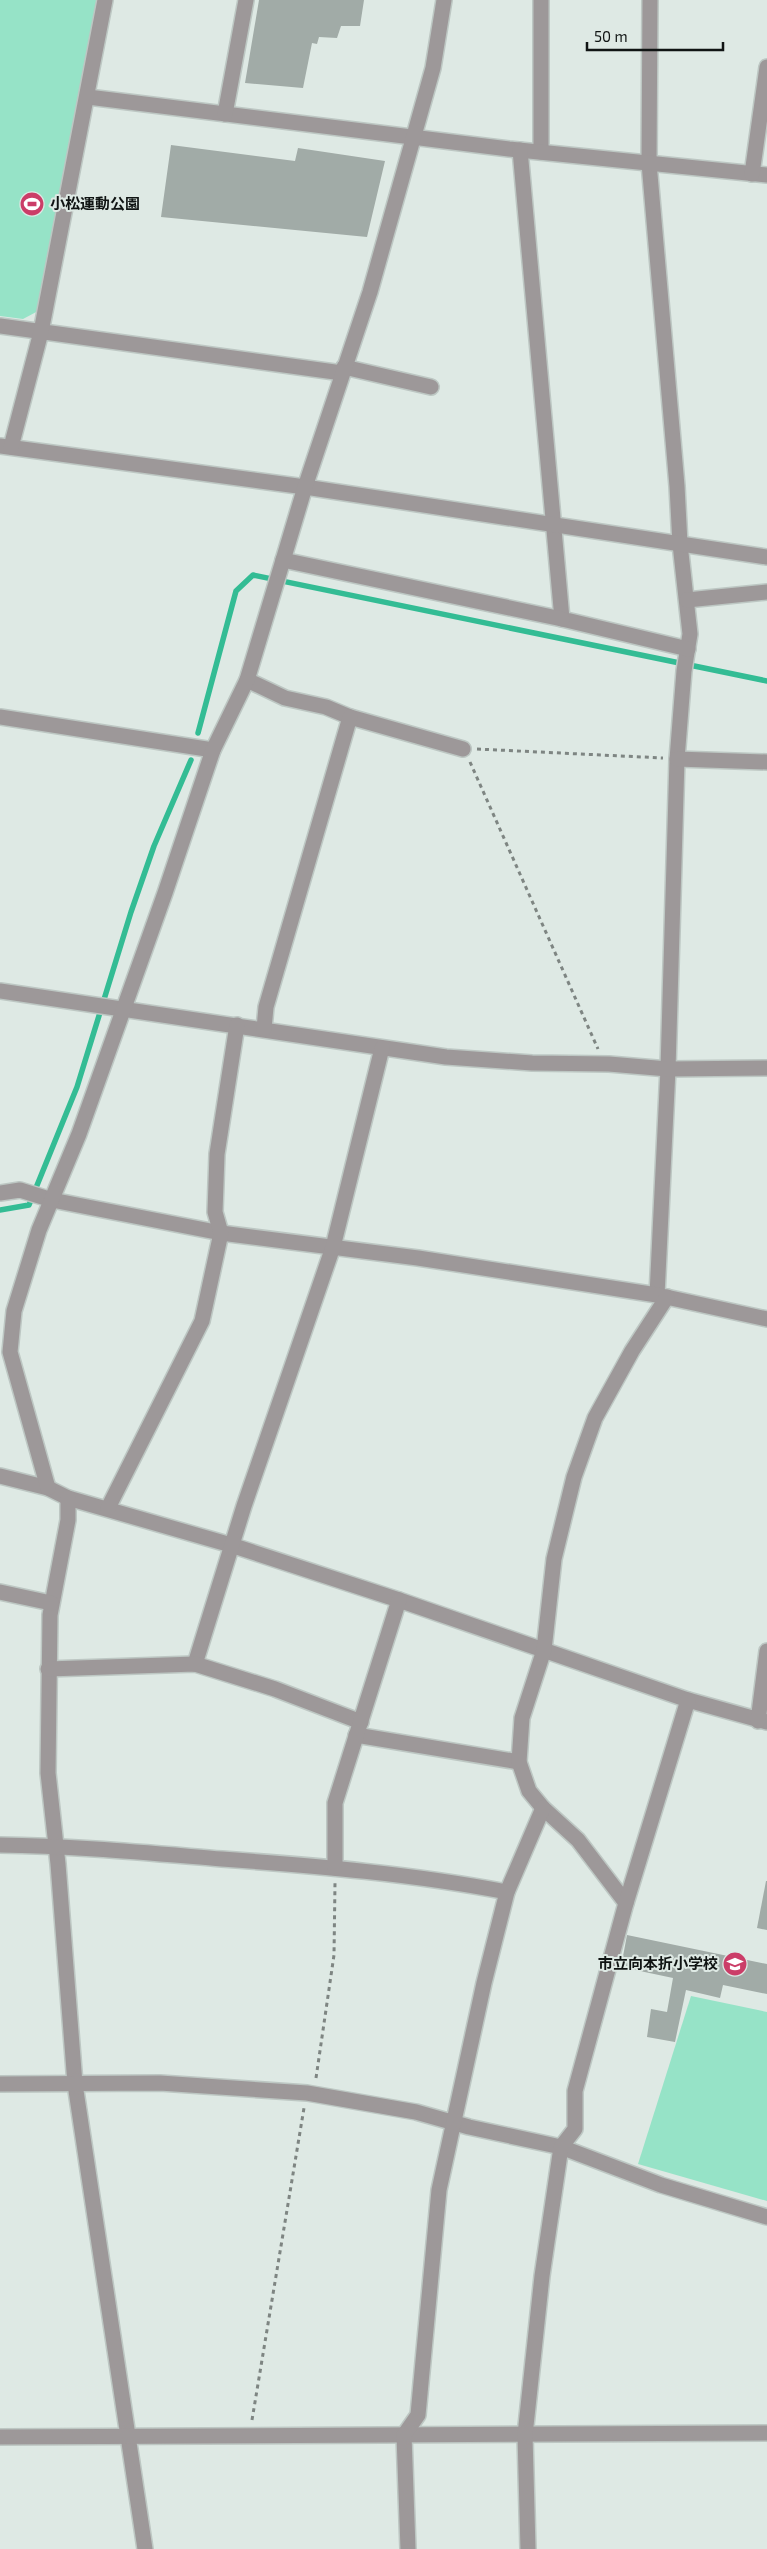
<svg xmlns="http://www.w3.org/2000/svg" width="767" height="2549" font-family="'Exo 2','Noto Sans JP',sans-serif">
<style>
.green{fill:#96e3c7}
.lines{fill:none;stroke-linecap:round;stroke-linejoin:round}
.stream{stroke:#33bc94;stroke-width:5.5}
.building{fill:#a1aba7}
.minor-casing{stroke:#bdc7c3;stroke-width:18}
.path{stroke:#7e8582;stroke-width:3;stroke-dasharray:4 4;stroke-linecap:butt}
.minor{stroke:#9d9899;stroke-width:15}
.labels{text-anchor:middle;stroke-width:4;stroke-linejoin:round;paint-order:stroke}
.poi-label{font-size:15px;font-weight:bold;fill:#101413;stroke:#dee9e4;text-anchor:start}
</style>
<rect width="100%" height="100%" fill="#dee9e4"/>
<g class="green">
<path d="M 0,0 L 105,0 L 40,310 L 23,319 L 0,316 Z"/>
<path d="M 691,1996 L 767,2012 L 767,2201 L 638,2164 Z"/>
</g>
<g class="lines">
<g class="stream">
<path d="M 198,733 L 236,591 L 253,575 L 767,681"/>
<path d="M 0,1210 L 29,1205 L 77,1087 L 131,912 L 154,846 L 191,760"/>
</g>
</g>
<g class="building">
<path d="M 259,0 L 364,0 L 360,26 L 341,26 L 337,38 L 319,37 L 317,44 L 312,43 L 303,88 L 245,83 Z"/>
<path d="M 171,145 L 295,161 L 298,148 L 385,161 L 367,237 L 161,217 Z"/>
<path d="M 766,1881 L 767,1881 L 767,1930 L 757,1928 Z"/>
<path d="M 627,1935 L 767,1964 L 767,1994 L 723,1985 L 720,1998 L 686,1990 L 675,2042 L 647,2037 L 651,2009 L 667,2012 L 673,1978 L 621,1967 Z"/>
</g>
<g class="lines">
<defs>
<g id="minor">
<path d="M 541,0 L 541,152"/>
<path d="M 650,0 L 649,163 L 677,486 L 680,544 L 690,634 L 684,671 L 677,759 L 668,1069 L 657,1295"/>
<path d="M 88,97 L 509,149 L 767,175"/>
<path d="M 225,114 L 246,0"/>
<path d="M 520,150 L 562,619 L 688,649"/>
<path d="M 752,174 L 767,67"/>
<path d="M 0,326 L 342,373"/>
<path d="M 344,367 L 431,387"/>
<path d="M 0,446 L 305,487 L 767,557"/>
<path d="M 11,447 L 41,332 L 105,0"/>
<path d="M 283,560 L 562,619"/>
<path d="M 687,600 L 767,592"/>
<path d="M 247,680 L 285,698 L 326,707 L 350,717 L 463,749"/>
<path d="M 0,717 L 213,750"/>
<path d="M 677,759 L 767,762"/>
<path d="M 0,991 L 446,1057 L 532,1063 L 609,1064 L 668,1069 L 767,1068"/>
<path d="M 264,1029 L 266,1007 L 350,717"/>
<path d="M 0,1193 L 20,1190 L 52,1200 L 221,1233 L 418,1258 L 657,1295 L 767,1319"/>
<path d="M 0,1476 L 48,1488 L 68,1498 L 231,1545 L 399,1600 L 688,1700 L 767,1722"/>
<path d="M 48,1488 L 10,1352 L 14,1311 L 39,1230 L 79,1134 L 165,893 L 213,750 L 247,680 L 305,487 L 370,292 L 433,68 L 444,0"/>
<path d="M 68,1498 L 68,1520 L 50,1615 L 48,1773 L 58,1864 L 75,2084 L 145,2549"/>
<path d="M 108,1508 L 202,1321 L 221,1233 L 215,1212 L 217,1154 L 237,1025"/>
<path d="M 0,1592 L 51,1603"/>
<path d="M 195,1664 L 244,1506 L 333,1247 L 382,1048"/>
<path d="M 48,1669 L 195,1664 L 275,1689 L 361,1722"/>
<path d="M 758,1721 L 767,1651"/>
<path d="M 356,1735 L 519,1762"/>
<path d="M 0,1845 C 74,1846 148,1853 222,1859 C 318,1866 413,1874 507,1892"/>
<path d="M 335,1868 L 335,1803 L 399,1600"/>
<path d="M 626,1903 L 578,1840 L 543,1808 L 529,1791 L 519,1762 L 522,1718 L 544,1650 L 554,1559 L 574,1477 L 595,1418 L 632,1351 L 667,1297"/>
<path d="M 0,2084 L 160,2083 L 307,2093 L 416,2112 L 469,2127 L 561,2147 L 661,2185 L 767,2217"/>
<path d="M 0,2437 L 767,2433"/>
<path d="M 408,2549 L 404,2435 L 418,2415 L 439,2190 L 484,1983 L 507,1892 L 543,1808"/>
<path d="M 528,2549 L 525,2435 L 542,2276 L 561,2147 L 575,2129 L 575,2091 L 626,1903 L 688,1700"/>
</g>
</defs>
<use href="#minor" class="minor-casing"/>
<g class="path">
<path d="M 477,749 L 663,758"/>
<path d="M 470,762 L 598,1049"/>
<path d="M 316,2078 L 334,1955 L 335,1883"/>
<path d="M 252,2420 L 304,2108"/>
</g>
<use href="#minor" class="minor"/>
</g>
<defs>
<symbol id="stadium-disc" viewBox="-11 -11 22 22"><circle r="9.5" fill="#cb3d68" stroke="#dee9e4"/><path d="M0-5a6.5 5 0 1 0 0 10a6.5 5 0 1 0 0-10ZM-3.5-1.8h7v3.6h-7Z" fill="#fff"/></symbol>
<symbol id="school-disc" viewBox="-11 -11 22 22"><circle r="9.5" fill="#cb3d68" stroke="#dee9e4"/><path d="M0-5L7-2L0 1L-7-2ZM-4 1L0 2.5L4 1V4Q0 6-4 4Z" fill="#fff"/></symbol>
</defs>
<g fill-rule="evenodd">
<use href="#stadium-disc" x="18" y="190" width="28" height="28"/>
<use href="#school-disc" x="721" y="1950" width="28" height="28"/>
</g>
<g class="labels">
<g class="poi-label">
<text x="50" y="209">小松運動公園</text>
<text x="718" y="1969" text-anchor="end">市立向本折小学校</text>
</g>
</g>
<path d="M587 42v8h136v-8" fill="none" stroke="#101413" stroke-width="2.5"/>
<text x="594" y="42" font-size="15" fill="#101413" stroke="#dee9e4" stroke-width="4" paint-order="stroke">50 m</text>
</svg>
